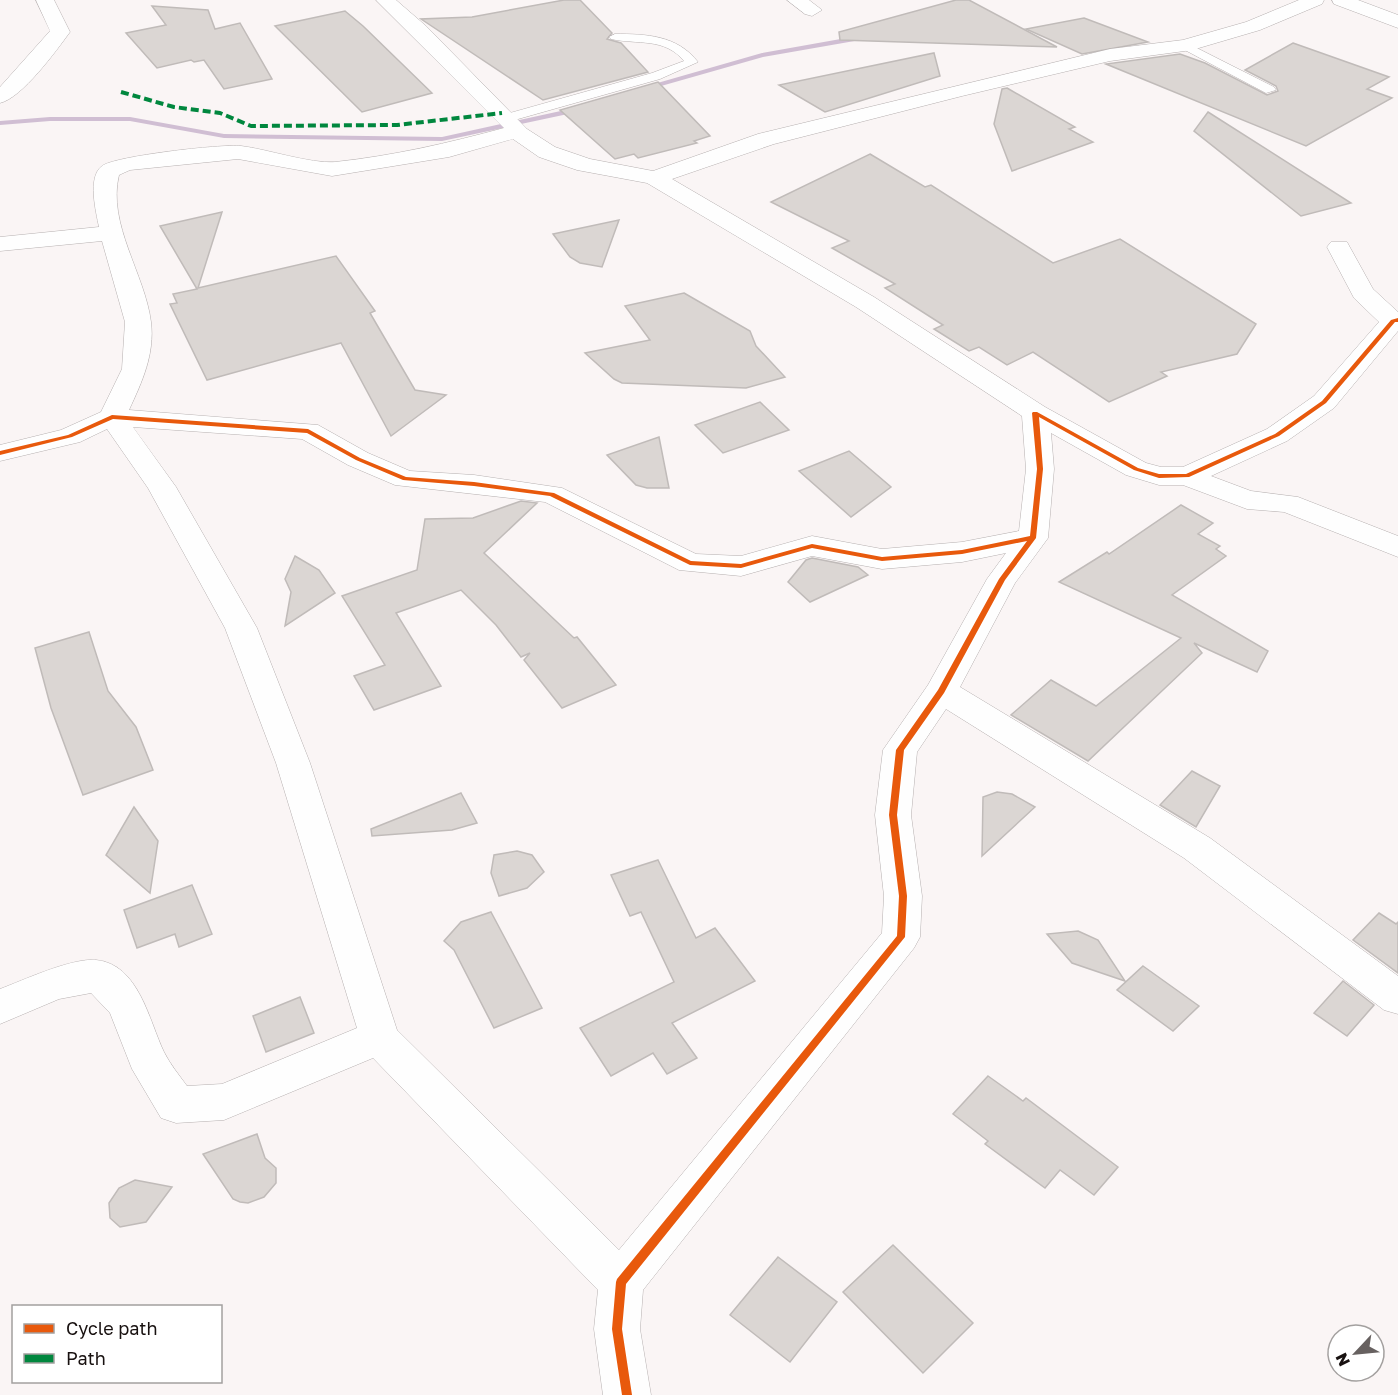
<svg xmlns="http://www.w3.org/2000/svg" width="1398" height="1395" font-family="'Golos Text',sans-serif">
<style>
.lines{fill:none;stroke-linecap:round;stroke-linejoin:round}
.stream{fill:#d0bed3;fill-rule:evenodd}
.building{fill:#dbd6d3;stroke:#c0bbb9;stroke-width:1.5}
.service-casing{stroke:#b6b0b0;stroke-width:1}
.minor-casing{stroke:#b6b0b0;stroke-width:1}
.service{fill:#fefefe;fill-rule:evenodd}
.minor{fill:#fefefe;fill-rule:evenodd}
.quiet{stroke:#00873e;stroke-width:4;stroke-dasharray:8 4;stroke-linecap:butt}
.cycleway-casing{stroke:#fff;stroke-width:3}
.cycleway{fill:#e8590c;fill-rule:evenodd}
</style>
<rect width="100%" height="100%" fill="#faf5f5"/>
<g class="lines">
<g class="stream">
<path d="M 863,35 L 867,37 L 866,39 L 763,57 L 647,90 L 640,88 L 762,53 Z"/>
<path d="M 579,107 L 582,107 L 582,111 L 442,141 L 224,138 L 130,121 L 50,121 L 0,125 L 0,121 L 50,117 L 130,117 L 224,134 L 442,137 Z"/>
</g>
</g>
<g class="building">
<path d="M 564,0 L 580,0 L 612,33 L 607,39 L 621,43 L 648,72 L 543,100 L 421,19 L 472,17 Z"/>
<path d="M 956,0 L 969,0 L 1057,47 L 840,40 L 839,32 Z"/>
<path d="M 152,6 L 208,10 L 215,29 L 240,23 L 272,79 L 224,89 L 204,60 L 194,62 L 191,60 L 157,68 L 126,33 L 166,25 Z"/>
<path d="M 345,11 L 363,26 L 432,93 L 362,112 L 275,26 Z"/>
<path d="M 1084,18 L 1148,42 L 1082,54 L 1026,29 Z"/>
<path d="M 1293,43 L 1389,77 L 1367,89 L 1392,98 L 1306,146 L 1106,64 L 1180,54 L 1205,63 L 1267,95 L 1278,91 L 1276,86 L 1245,70 Z"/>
<path d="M 934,53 L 940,76 L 825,112 L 779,85 Z"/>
<path d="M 658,82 L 710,136 L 694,141 L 697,143 L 638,158 L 634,154 L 615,159 L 560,110 Z"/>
<path d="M 1007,88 L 1075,127 L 1069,129 L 1093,142 L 1012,171 L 994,124 L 1002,89 Z"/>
<path d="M 1208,112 L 1351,203 L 1301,216 L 1194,131 Z"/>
<path d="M 870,154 L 925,187 L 931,185 L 1053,263 L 1120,239 L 1256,324 L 1237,354 L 1161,372 L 1167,376 L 1109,402 L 1033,352 L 1007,365 L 979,347 L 969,351 L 934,329 L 943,325 L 885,288 L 895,284 L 832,248 L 849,241 L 771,202 Z"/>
<path d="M 222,212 L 198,288 L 336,256 L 375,311 L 370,313 L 415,390 L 446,395 L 391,436 L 341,343 L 207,380 L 170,304 L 177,303 L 173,294 L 197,289 L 160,226 Z"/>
<path d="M 619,220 L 602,267 L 580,263 L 570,257 L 553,234 Z"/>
<path d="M 684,293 L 750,331 L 756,346 L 785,377 L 746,388 L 622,383 L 614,379 L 585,353 L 650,340 L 625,306 Z"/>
<path d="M 760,402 L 789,430 L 723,453 L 695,425 Z"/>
<path d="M 659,437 L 669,488 L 647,488 L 636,485 L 607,455 Z"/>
<path d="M 849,451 L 891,487 L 851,517 L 799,471 Z"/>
<path d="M 521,501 L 537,503 L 484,553 L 574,638 L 577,637 L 616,685 L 562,708 L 524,660 L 530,653 L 521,657 L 496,625 L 461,590 L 396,613 L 441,686 L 374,710 L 354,676 L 385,665 L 342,596 L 417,570 L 425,519 L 473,518 Z"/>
<path d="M 1181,505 L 1213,523 L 1198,534 L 1220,546 L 1216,549 L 1226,556 L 1172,595 L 1268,651 L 1257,672 L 1194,643 L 1202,653 L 1088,761 L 1011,715 L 1051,680 L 1096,706 L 1181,638 L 1059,582 L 1107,552 L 1109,554 Z"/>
<path d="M 295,556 L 319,570 L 335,593 L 285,626 L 291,592 L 285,579 Z"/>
<path d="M 812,558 L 858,567 L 868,575 L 810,602 L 788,582 L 806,560 Z"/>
<path d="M 89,632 L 108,691 L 136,727 L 153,770 L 83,795 L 51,708 L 35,648 Z"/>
<path d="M 1192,771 L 1220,786 L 1196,827 L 1160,805 Z"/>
<path d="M 997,792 L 1012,794 L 1035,807 L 982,856 L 983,797 Z"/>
<path d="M 461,793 L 477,823 L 452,830 L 372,836 L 371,829 Z"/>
<path d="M 134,807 L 158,841 L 150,893 L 106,855 Z"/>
<path d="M 517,851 L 532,855 L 544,872 L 527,888 L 499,896 L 491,873 L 494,855 Z"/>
<path d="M 658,860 L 696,938 L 715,928 L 755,981 L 672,1023 L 697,1058 L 667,1074 L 653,1053 L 611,1076 L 580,1028 L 674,982 L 641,912 L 630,916 L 611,875 Z"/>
<path d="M 192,885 L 212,934 L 179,947 L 175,934 L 137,948 L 124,910 Z"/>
<path d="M 491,912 L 542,1008 L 494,1028 L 454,950 L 444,941 L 461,922 Z"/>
<path d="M 1379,913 L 1396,924 L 1398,922 L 1398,973 L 1353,940 Z"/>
<path d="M 1078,931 L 1098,940 L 1125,981 L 1072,963 L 1047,934 Z"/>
<path d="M 1143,966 L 1199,1006 L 1173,1031 L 1117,990 Z"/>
<path d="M 1343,981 L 1374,1005 L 1347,1036 L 1314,1013 Z"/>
<path d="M 300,997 L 314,1033 L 266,1052 L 253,1016 Z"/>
<path d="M 988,1076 L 1023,1101 L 1026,1098 L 1118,1167 L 1094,1195 L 1060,1170 L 1045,1188 L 985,1144 L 988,1141 L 953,1114 Z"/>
<path d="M 257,1134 L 265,1158 L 276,1168 L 276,1183 L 264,1197 L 248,1203 L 240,1202 L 233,1199 L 203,1154 Z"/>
<path d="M 135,1180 L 172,1187 L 146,1222 L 120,1227 L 110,1218 L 109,1203 L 119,1188 Z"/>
<path d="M 893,1245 L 973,1323 L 923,1373 L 843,1292 Z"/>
<path d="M 778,1257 L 837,1302 L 790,1362 L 730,1315 Z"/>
</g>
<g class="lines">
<defs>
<g id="service">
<path d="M 615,34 C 646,34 677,35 698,62 L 660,79 L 511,121 L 503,121 L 503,115 L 652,73 L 684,61 C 664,37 638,45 611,39 L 609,37 Z"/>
<path d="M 1185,42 L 1274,87 L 1276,90 L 1266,93 L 1181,48 L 1179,46 Z"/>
</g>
<g id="minor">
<path d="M 36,0 L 54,0 L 70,32 C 56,51 22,98 0,103 L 0,87 L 50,31 Z"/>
<path d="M 376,0 L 396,0 L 426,26 L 527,129 L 555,147 L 590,159 L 653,171 L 758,134 L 1110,49 L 1183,40 L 1246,22 L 1299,0 L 1324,0 L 1322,4 L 1260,30 L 1192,50 L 1110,61 L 962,96 L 774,144 L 672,179 L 874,297 L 1045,407 L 1146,463 L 1161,467 L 1183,467 L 1267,429 L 1314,396 L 1379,322 L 1354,298 L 1327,247 L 1331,242 L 1347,242 L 1373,289 L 1398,312 L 1398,331 L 1334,408 L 1287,441 L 1211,476 L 1251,491 L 1298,497 L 1398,536 L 1398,557 L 1284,512 L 1247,509 L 1183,485 L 1159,485 L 1126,475 L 1051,433 L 1054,469 L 1048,538 L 1015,583 L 960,687 L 1210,838 L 1398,976 L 1398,1014 L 1384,1010 L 1184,858 L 946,709 L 917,752 L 911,815 L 922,896 L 920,937 L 914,948 L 643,1290 L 640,1329 L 651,1395 L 603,1395 L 594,1329 L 598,1290 L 373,1058 L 224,1120 L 176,1123 L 161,1118 L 132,1069 L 110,1013 L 91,993 L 59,999 L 0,1024 L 0,989 C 24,980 71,958 96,960 C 139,964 149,1021 164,1052 C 170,1064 179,1075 187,1086 L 222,1084 L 357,1028 L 276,763 L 225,628 L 148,488 L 107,429 L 80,442 L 0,461 L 0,445 L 61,430 L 101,412 L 122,369 L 125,322 L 102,241 L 0,251 L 0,237 L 99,227 C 96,212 87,177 102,166 C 115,156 221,144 241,146 C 267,149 310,164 335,162 C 392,156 449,143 504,128 ZM 513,139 L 539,157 L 577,170 L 647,183 L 856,307 L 1022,416 L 1026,469 L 1019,531 L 962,542 L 882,549 L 812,536 L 741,556 L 696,554 L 562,488 L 474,475 L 410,471 L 368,453 L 318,425 L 129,410 C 142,382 155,354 151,322 C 145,274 107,224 119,175 L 130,170 L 238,159 L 332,176 L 449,157 ZM 133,427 L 302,439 L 348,465 L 395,485 L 545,502 L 679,570 L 741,576 L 812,556 L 882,569 L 962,562 L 1006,553 L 987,579 L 928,685 L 883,750 L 875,815 L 884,896 L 882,933 L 619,1250 L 397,1030 L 310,763 L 257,628 L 176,487 Z"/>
<path d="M 787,0 L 809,0 L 822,10 L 812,16 L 805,14 Z"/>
<path d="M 1332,0 L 1358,0 L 1398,15 L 1398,28 L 1334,4 Z"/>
</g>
</defs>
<use href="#service" class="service-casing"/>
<use href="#minor" class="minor-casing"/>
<use href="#service" class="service"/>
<use href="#minor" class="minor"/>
<path class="quiet" d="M 121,92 L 174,107 L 220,113 L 251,126 L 397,125 L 502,113"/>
<defs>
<path id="cycleway" d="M 1398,318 L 1398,322 L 1395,322 L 1326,403 L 1279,436 L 1189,477 L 1159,478 L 1134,470 L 1039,417 L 1043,469 L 1036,538 L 1005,580 L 944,693 L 904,750 L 897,815 L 907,896 L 905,937 L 626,1284 L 622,1329 L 632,1395 L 622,1395 L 612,1329 L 616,1282 L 617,1279 L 897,936 L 899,896 L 889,815 L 896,750 L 938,690 L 999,579 L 1027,541 L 962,554 L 882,561 L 812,548 L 741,568 L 690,565 L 550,496 L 474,486 L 403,480 L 356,460 L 307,433 L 113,419 L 72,437 L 0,455 L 0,451 L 68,435 L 112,415 L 308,429 L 360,458 L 406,477 L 474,482 L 554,493 L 691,561 L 741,564 L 812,544 L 882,557 L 962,550 L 1030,536 L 1037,469 L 1032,413 L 1033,412 L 1037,412 L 1138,468 L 1159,474 L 1186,474 L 1275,434 L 1322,401 L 1391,320 Z"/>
</defs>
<use href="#cycleway" class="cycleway-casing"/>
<use href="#cycleway" class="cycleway"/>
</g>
<rect x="12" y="1305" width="210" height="78" fill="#ffffff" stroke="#a3a09f" stroke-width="1.5"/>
<rect x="24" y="1324" width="30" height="9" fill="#e8590c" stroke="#a3a09f" stroke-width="1.5"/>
<text x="66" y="1335" font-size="18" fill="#181110">Cycle path</text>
<rect x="24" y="1354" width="30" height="9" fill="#00873e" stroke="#a3a09f" stroke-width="1.5"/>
<text x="66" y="1365" font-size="18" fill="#181110">Path</text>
<g transform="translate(1356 1353) rotate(244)"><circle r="28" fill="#ffffff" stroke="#a3a09f" stroke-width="1.5"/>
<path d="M0-4.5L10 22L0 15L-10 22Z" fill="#676160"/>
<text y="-9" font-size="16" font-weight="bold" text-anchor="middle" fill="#181110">N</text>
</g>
</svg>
